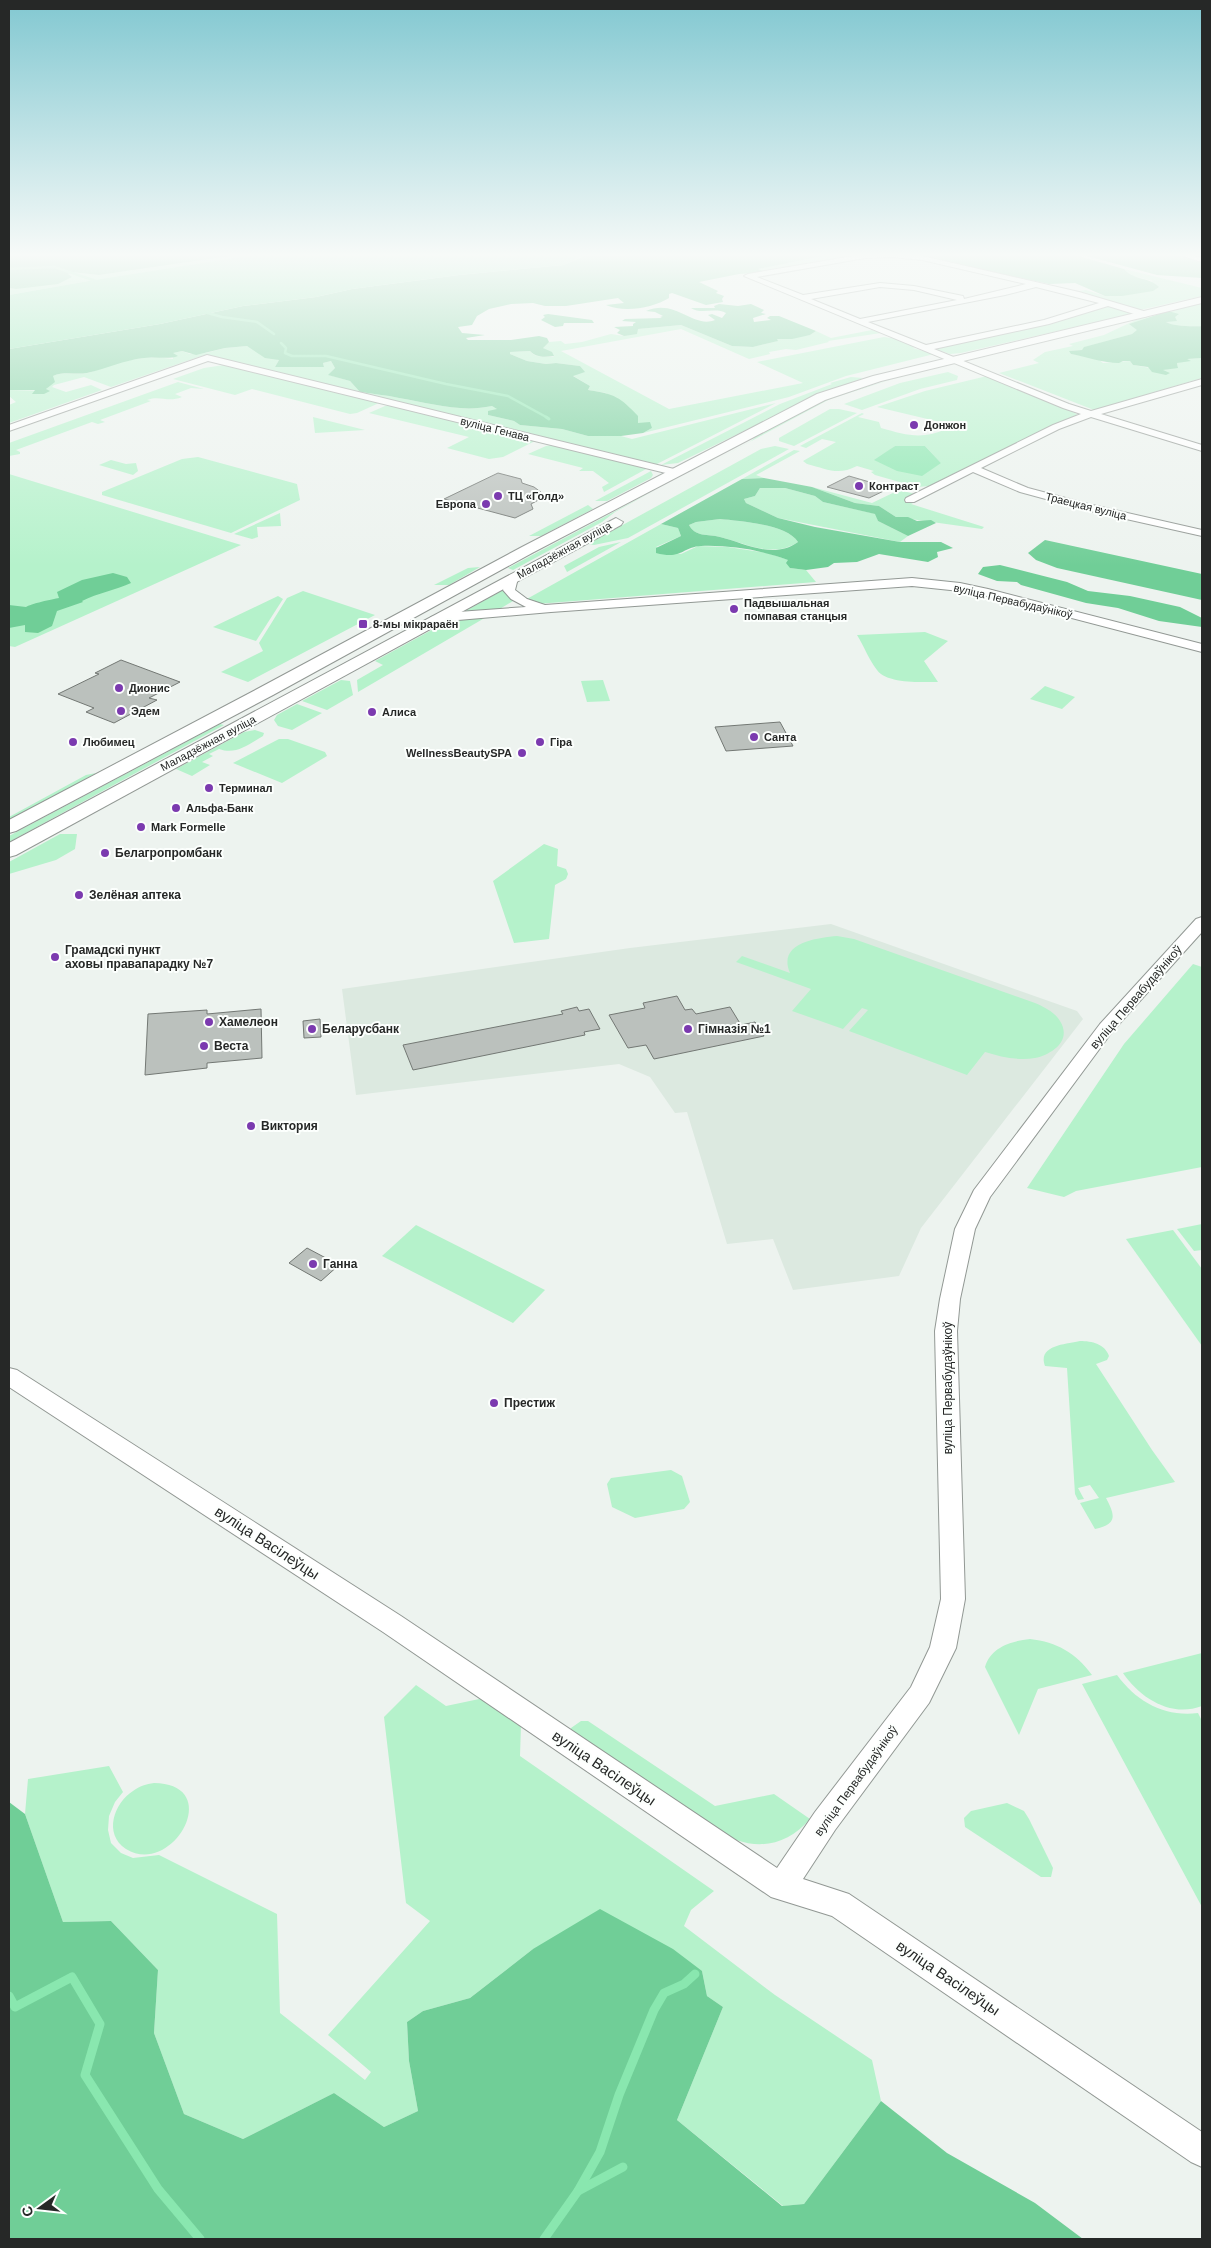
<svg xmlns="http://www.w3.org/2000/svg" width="1211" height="2248" font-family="Helvetica,sans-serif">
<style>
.built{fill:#dce9e0}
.green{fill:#b5f2cb;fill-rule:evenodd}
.forest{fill:#70ce97;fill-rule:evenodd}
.water{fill:#89e7af}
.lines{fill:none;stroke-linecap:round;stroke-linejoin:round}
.stream-far2{stroke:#89e7af;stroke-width:2.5}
.stream-far1{stroke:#89e7af;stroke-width:3}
.stream{stroke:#89e7af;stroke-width:9}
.building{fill:#bbc1bd;stroke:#737874}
.minor-casing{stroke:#929894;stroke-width:2}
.major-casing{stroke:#929894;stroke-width:2}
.minor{fill:#fff;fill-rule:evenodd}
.major{fill:#fff;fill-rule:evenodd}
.poi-dot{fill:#7b3aaf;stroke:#fcfffd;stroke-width:2}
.labels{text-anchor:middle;stroke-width:4;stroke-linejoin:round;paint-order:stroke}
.far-poi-label{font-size:11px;font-weight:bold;fill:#262827;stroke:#fcfffd;text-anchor:start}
.far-street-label{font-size:11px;fill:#262827;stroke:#fcfffd}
.poi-label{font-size:12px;font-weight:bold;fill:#262827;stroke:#fcfffd;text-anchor:start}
.street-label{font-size:12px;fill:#262827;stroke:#fcfffd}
.near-street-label{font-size:15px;fill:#262827;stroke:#fcfffd}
</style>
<rect width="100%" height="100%" fill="#edf3ef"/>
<path class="built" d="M 831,924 L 1077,1011 L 1083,1019 L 921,1228 L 899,1276 L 793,1290 L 773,1239 L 727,1244 L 687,1112 L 675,1113 L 650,1077 L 619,1064 L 356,1095 L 342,989 L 630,948 Z"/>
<g class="green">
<path d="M 257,252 L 275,252 L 94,280 L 9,295 L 9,288 L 16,289 L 71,277 L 67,274 L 71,272 L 99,275 Z"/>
<path d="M 842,252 L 884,252 L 890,255 L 766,272 L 757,269 Z"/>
<path d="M 1124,269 L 1202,288 L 1202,296 L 1140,310 L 1080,293 L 1079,291 L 1086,290 L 1105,296 L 1153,281 L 1129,275 Z"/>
<path d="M 1202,303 L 1202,326 C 1193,327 1172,326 1165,322 L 1178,315 L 1168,311 Z"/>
<path d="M 1105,306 L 1131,312 L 1132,314 L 961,353 L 950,354 L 933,348 Z"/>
<path d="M 1142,317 L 1149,317 L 1130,324 L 1138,330 L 1132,334 L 1085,347 L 1082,350 L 1070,351 L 1071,354 L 1097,358 L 1103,363 L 1130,361 L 1133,365 L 1162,370 L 1178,367 L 1177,363 L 1186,359 L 1202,358 L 1202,378 L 1094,410 L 999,373 L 1039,363 L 1033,360 L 1045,352 L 1073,346 L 1069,344 L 1104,335 Z"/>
<path d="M 681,325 L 732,346 L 753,347 L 777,341 L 776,339 L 810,335 L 816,331 L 831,338 L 872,330 L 881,333 L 828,341 L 829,342 L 796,350 L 786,349 L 769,352 L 770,354 L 749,359 L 681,329 L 561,351 L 669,409 L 803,383 L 757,362 L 884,337 L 898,339 L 916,346 L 913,348 L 934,354 L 846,376 L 789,397 L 643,433 L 652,428 L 638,423 L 606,393 L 588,390 L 590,386 L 572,375 L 584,372 L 580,366 L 556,363 L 546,364 L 527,361 L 510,354 L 510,352 L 530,351 C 535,358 546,357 554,357 L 542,347 L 549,342 L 561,341 L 565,344 L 582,342 L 611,334 L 624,336 L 638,329 Z"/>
<path d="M 247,346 L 279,360 L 275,367 L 324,367 L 323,363 L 331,361 L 335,368 L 329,375 L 350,381 L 360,392 C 373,394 386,395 399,398 C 430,403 460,413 492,406 L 498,409 L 488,415 L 514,421 L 520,425 L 562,429 L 588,436 L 621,436 L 632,439 L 776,403 L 655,465 L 525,432 L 204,355 L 111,387 L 84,377 L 54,385 L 52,387 L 66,392 L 91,385 L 102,390 L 9,423 L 9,405 L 16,402 L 9,396 L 9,390 L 49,391 L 46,390 L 53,376 C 64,371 76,375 88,373 C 95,371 103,367 110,365 C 131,359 151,355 173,359 L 172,353 L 182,351 L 190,354 L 206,353 L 225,348 Z"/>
<path d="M 224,365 L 231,366 L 379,403 L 357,413 L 350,414 L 252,389 L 235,395 L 173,379 L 204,368 Z"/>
<path d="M 948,372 L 958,376 L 957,380 L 920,389 L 862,410 L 844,404 L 900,383 Z"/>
<path d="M 987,376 L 1077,414 L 1075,417 L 1052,425 L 930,486 L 917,487 L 875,475 L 871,472 L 874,471 L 857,466 C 838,476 827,469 807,464 L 803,461 L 836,442 L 822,439 L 806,448 L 800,446 L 862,413 L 864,414 L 858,417 L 879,422 L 881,428 C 906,435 922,440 946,429 L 940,422 L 877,407 L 925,391 ZM 895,446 L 925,446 L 941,463 L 886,453 Z"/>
<path d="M 851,377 L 863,378 L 806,401 L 678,463 L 661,465 L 780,404 L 832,384 L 830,383 Z"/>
<path d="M 899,377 L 830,399 L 710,463 L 751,441 L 760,433 L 826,399 Z"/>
<path d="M 178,382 L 204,389 L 191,388 L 175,394 L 182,397 C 167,403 161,395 147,400 L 151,401 L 100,420 L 105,422 L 98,424 L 92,422 L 16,450 L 20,452 L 20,454 L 9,456 L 9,443 Z"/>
<path d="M 385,406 L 392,406 L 535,441 L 503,457 L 489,459 L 447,448 L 469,437 L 369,413 Z"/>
<path d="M 830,409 L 839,409 L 857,413 L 794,446 L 779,441 L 779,438 Z"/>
<path d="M 313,417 L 365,430 L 315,433 Z"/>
<path d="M 552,445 L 648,468 L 604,492 L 602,487 L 609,483 L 593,471 L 579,471 L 583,468 L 528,454 L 546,446 Z"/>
<path d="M 775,446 L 789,449 L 628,538 L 594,545 L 588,544 L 761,449 Z"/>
<path d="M 794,450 L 800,451 L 756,475 L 764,478 L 742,479 Z"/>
<path d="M 198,457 L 297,484 L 300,500 L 231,533 L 102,495 L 102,492 L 182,459 Z"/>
<path d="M 111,460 L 126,464 L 136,463 L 138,471 L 133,475 L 99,465 Z"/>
<path d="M 651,471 L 653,475 L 651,478 L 607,501 L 595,501 Z"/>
<path d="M 9,474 L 241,545 L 15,647 L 9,646 Z"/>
<path d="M 812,487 L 872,503 L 899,490 L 915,494 L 905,500 L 913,503 L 911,504 L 984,527 L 982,529 L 896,517 L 879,506 L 855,503 Z"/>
<path d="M 760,488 L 785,488 L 815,496 L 823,502 L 876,514 L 878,521 L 908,536 L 900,542 L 778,518 L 746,503 L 744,499 L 755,496 Z"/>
<path d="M 657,489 L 615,512 L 602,522 L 513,570 L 508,568 Z"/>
<path d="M 588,505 L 593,509 L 541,536 L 529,536 Z"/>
<path d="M 280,513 L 281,526 L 257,527 L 258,537 L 252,539 L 234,534 Z"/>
<path d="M 720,519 C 739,521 787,524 798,542 C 772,559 746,543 720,537 C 708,534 695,537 689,525 L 696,522 Z"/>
<path d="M 661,524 L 678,528 L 681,536 L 656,547 L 681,554 L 698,546 L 728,547 L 767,553 L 789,560 L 790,568 L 806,570 L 816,582 L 537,604 L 525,600 Z"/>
<path d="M 621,542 L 567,572 L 564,566 L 599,547 Z"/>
<path d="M 480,567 L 449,585 L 434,585 L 468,568 Z"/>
<path d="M 503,590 L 513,601 L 498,610 L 462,613 Z"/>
<path d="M 303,591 L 375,615 L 248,682 L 221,672 L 263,651 L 259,643 L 287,598 Z"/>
<path d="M 278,596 L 283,599 L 256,641 L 213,627 Z"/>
<path d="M 488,616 L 358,692 L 357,680 L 383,665 L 375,661 L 450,620 Z"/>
<path d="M 925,632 L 948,641 L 924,661 L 938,682 C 922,682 887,684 877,670 C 869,660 864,646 857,635 Z"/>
<path d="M 341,680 L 350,681 L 353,695 L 327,710 L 302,701 Z"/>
<path d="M 603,680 L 610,701 L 587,702 L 581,681 Z"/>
<path d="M 1045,686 L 1075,697 L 1062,709 L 1030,699 Z"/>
<path d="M 297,704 L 322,713 L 292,730 L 278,726 L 274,720 L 277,715 Z"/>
<path d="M 220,724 L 224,725 L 9,842 L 9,836 Z"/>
<path d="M 255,730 L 264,733 L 263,736 C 248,745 236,755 219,749 L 209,754 L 213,756 L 202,762 L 210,765 L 192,776 L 176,769 L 244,732 Z"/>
<path d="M 279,739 L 288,739 L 325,752 L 327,756 L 282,783 L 233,763 Z"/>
<path d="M 96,773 L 9,823 L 9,817 L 86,775 Z"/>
<path d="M 60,834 L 77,834 L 75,849 L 56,860 L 9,874 L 9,862 Z"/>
<path d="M 544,844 L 558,849 L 557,866 L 566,869 L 568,874 L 566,879 L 555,885 L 549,939 L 514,943 L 493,881 Z"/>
<path d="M 837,936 L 854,939 L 1035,1003 C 1044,1007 1055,1012 1060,1021 C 1072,1040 1053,1054 1035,1058 C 1019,1061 1001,1057 985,1052 L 967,1075 L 849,1031 L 868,1010 L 862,1008 L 843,1029 L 792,1011 L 811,989 L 736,962 L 742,956 L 790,973 C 777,943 816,938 837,936 Z"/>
<path d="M 1193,964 L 1202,967 L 1202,1167 L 1076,1191 L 1064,1197 L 1027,1188 L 1124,1044 Z"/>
<path d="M 1202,1224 L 1202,1250 L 1194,1251 L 1177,1229 Z"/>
<path d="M 416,1225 L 545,1290 L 513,1323 L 382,1256 Z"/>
<path d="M 1173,1230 L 1202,1269 L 1202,1346 L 1126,1239 Z"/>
<path d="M 1080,1341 C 1092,1341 1105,1344 1109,1356 L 1107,1360 L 1096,1364 L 1152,1450 L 1175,1482 L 1106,1498 C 1115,1515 1118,1524 1095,1529 L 1080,1503 L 1099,1498 L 1090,1485 L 1078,1488 L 1084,1499 L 1078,1500 L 1075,1494 L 1067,1368 L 1045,1366 C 1037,1345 1067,1344 1080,1341 Z"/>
<path d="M 671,1470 L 682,1476 L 690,1502 L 684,1509 L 635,1518 L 612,1507 L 607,1484 L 611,1478 Z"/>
<path d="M 1030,1639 C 1057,1642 1076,1653 1092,1675 L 1038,1689 L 1019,1735 L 985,1667 C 991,1647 1011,1641 1030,1639 Z"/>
<path d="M 1202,1653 L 1202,1706 C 1171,1718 1140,1698 1123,1673 Z"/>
<path d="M 1117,1675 C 1137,1702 1164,1717 1198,1713 L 1202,1721 L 1202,1907 L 1082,1684 Z"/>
<path d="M 416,1685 L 446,1706 L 484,1698 L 521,1724 L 520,1756 L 714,1891 L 691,1910 L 684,1926 L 775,1995 L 872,2060 L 881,2101 L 804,2204 L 783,2206 L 677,2120 L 723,2007 L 707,1996 L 702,1971 L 533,1949 L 470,1998 L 423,2011 L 407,2022 L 409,2061 L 418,2111 L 384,2127 L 334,2093 L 243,2139 L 184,2114 L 154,2033 L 158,1970 L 111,1921 L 63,1922 L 25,1814 L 28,1779 L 109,1766 L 123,1792 L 115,1802 L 109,1816 L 108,1830 L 111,1843 L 121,1853 L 133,1858 L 159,1855 L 277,1914 L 280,2013 L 365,2080 L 371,2072 L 328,2035 L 430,1921 L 406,1903 L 384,1717 Z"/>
<path d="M 581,1721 L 588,1721 L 715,1806 L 774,1794 L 810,1819 C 790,1842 765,1850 736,1840 L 636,1779 L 571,1732 L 571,1728 Z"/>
<path d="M 154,1783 C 226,1784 172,1878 126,1849 C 103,1834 114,1803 133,1791 C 140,1786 146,1784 154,1783 Z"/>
<path d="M 1007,1803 L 1024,1811 L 1029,1819 L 1053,1868 L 1051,1877 L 1041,1877 L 965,1827 L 964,1818 L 971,1811 Z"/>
</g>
<g class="forest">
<path d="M 9,252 L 257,252 L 99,275 L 71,272 L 68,274 L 72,277 L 58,284 L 16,289 L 9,288 Z"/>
<path d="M 656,252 L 842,252 L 758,269 L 766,272 L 739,274 L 699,282 L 718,291 L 716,293 L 724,296 L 722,299 L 723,302 L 706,305 L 672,293 L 669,294 L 669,298 C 653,308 624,313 606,305 L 624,303 L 618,298 L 566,306 L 545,306 L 533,303 L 511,304 L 489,309 L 477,316 L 472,325 L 458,327 L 462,333 L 485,335 L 466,338 L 468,340 L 511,340 L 539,336 L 547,338 L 549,342 L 543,348 L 552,352 L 554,356 C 546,357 536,358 530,351 L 510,352 L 510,354 L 527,361 L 546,364 L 556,363 L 580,366 L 585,372 L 573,376 L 590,386 L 588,390 C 615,394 620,397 638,416 L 638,423 L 650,422 L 652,428 L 643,433 L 621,436 L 588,436 L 562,429 L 520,425 L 514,421 L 488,415 L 488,411 L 497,409 L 492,406 C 460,413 430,403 399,398 C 386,395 373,394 360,392 L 350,381 L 328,375 L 335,368 L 331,361 L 323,363 L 324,367 L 275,367 L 279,360 L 265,358 L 247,346 L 225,348 L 196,355 L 182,351 L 173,353 L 178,356 C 168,360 155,356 144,358 C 124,360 106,369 87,373 C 76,375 64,371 53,376 L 55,382 L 46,389 L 50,391 L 44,394 L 32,394 L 35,390 L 9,390 L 9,349 L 160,324 L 243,306 L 316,297 L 352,289 L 459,275 L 563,265 L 585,256 L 616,256 Z"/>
<path d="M 884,252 L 1068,253 L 1124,269 C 1133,280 1149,277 1159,287 L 1153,291 L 1122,296 L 1105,296 L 1075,283 L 1049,284 L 922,257 L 890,255 Z"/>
<path d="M 1072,252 C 1117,252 1160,250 1202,262 L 1202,278 L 1157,275 Z"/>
<path d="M 719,304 L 738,306 L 751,304 L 764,310 L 761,313 L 766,314 L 753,318 L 754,322 L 771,320 L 767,318 L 770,316 L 779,316 L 816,331 L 810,335 L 792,339 L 777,339 L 778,341 L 753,347 L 732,346 L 681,325 L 638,329 L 637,334 L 624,336 L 617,333 L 620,330 L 614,327 L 633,326 L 633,324 L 636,322 L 622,321 L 625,319 L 662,318 L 660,317 L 663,316 L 655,312 L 646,311 C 676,298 693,329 715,320 L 708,315 L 712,314 L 722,318 L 726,313 C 715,307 701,315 691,308 L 715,308 L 714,306 Z"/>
<path d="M 1168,311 L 1179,314 L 1175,317 L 1177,321 L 1166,322 C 1172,326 1193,327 1202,326 L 1202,358 L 1187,359 L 1191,361 L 1177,363 L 1178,368 L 1163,370 L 1170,373 L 1166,375 L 1152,372 L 1148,367 L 1133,365 L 1130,361 L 1123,361 L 1119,363 C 1103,363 1088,357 1071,354 L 1069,351 L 1082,350 L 1084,347 L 1132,334 L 1137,330 L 1129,324 Z"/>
<path d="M 548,314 L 592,320 L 594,323 L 564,323 L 563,326 L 555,327 L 541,320 L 545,317 L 543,315 Z"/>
<path d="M 764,478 L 812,487 L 855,503 L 879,506 L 896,517 L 908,517 L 917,521 L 931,520 L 936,523 L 908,536 L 878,521 L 875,514 L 823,502 L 815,496 L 785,488 L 760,488 L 755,496 L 744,499 L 746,503 L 778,518 L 815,527 L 900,542 L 941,542 L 953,548 L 937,552 L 938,557 L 928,562 L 879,554 L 857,562 L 834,563 L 828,567 L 806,570 L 790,568 L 786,563 L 788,560 C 761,550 730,545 701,546 C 682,547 682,560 656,553 L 656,548 L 681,536 L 678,528 L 661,524 L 742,479 ZM 720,519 C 739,521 787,524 798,542 C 773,560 745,543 720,537 C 708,534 695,537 689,525 L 696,522 Z"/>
<path d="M 1045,540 L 1202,574 L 1202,600 L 1057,568 L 1036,560 L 1028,553 Z"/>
<path d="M 1000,565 L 1067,582 L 1088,591 L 1130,596 L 1180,607 L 1202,618 L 1202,627 L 1159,621 L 1118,608 L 1086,603 L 1021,585 L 1017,582 L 997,581 L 978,574 L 983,567 Z"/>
<path d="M 113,573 L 127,577 L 131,583 C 115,590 98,593 82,601 L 83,602 L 57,611 L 52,626 L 38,633 L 25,632 L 25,625 L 9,628 L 9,605 L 26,607 C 30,604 53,599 59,598 L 57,592 L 82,580 Z"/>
<path d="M 9,1802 L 25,1814 L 63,1922 L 111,1921 L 158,1970 L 154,2033 L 184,2114 L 243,2139 L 334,2093 L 384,2127 L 418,2111 L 409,2061 L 407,2022 L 423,2011 L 470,1998 L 533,1949 L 600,1909 L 673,1949 L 702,1971 L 707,1996 L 723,2007 L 677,2120 L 782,2206 L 804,2204 L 881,2101 L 947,2153 L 1035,2203 L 1083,2239 L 9,2239 Z"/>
</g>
<g class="water">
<path d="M 272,252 L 656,252 C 632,256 608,254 584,256 C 577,257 571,263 563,265 L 459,275 L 352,289 L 316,297 L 243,306 L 160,324 L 9,349 L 9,295 L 94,280 Z"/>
<path d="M 895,446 L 925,446 L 941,463 L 922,476 L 897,471 L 874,460 Z"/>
</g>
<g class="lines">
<g class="stream-far2">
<path d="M 9,269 L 54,267 L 99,282"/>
<path d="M 204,312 L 222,317 L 257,322 L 274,334"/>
<path d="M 281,343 L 286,348 L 285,353 L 292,356 L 326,356 L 446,384 L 508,396 L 548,418"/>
</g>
<path class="stream-far1" d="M 546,417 L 549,419"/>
<g class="stream">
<path d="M 9,1996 L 15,2007 L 72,1977 L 100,2024 L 85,2075 L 158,2189 L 200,2239"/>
<path d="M 578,2191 L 623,2167"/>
<path d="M 544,2239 L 578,2191 L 600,2152 L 619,2095 L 654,2010 L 664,1993 L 684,1984 L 695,1974"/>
</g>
</g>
<g class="building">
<path d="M 498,473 L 521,479 L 522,483 L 534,487 L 546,496 L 531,504 L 533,509 L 515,518 L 444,499 Z"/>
<path d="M 849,476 L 890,488 L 869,498 L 827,487 Z"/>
<path d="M 121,660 L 180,682 L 149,698 L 157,700 L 114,723 L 86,712 L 94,708 L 58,694 L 99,674 L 95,673 Z"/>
<path d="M 780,722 L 793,746 L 726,751 L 715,727 Z"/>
<path d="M 677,996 L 685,1010 L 692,1009 L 696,1014 L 730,1007 L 741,1025 L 755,1022 L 764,1036 L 654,1059 L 646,1045 L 628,1048 L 609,1015 L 645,1008 L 643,1003 Z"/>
<path d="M 577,1007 L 579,1011 L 589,1009 L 600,1029 L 584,1032 L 585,1035 L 413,1070 L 403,1045 L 563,1014 L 561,1011 Z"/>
<path d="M 261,1009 L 262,1058 L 207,1063 L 207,1068 L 145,1075 L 148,1014 L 207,1010 L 207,1014 Z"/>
<path d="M 320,1019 L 321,1037 L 304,1038 L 303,1021 Z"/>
<path d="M 307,1248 L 339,1265 L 321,1281 L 289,1263 Z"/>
</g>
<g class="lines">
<defs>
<g id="minor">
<path d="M 1169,252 L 1181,252 L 1202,258 L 1202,262 Z"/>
<path d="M 893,253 L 922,256 L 1079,292 L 1147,312 L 1147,316 L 1144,317 L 1108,306 L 1049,324 L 934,349 L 1069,404 L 1091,411 L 1202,379 L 1202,385 L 1101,414 L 1202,445 L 1202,451 L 1091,417 L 1059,429 L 981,468 L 1028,488 L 1088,504 L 1202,530 L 1202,536 L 1086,510 L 1020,492 L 973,472 L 914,502 L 906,502 L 905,500 L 906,498 L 1053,425 L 1081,414 L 1063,408 L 744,276 L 748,274 L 865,254 ZM 893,257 L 922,260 L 1026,284 L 964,299 L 963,296 L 914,286 L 880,283 L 803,295 L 757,277 L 865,258 ZM 880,287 L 914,290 L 957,300 L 860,319 L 811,299 ZM 1036,287 L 1099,303 L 1044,320 L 926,345 L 868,322 L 1005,295 Z"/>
<path d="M 207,355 L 674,469 L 679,472 L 674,475 L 208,361 L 9,431 L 9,425 Z"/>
<path d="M 512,574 L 518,578 L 515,590 L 527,599 L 545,605 L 912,578 L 960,583 L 988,589 L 1202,644 L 1202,652 L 987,596 L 960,591 L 912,586 L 551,612 L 458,620 L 435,624 L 429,620 L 431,617 L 458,612 L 526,607 L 511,599 L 503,590 L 506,578 Z"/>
<path d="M 1202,917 L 1202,932 L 1112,1032 L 990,1197 L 975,1229 L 960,1299 L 957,1331 L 965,1599 L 956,1648 L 929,1703 L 835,1830 L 803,1879 L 849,1894 L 1202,2132 L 1202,2167 L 1191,2162 L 832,1916 L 771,1897 L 383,1632 L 9,1387 L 9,1368 L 17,1370 L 401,1616 L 777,1868 L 815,1812 L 911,1687 L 930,1647 L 941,1599 L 935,1331 L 940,1299 L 955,1229 L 974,1190 L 1100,1024 L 1196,919 Z"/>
</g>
<g id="major">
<path d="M 1202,297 L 1202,303 L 881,381 L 825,400 L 532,553 L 273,695 L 16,831 L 9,833 L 9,820 L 261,687 L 522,547 L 817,394 L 873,376 Z"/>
<path d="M 616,518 L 623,522 L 621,525 L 16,855 L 9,857 L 9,843 Z"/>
</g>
</defs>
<use href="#minor" class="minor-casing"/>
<use href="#major" class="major-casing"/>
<use href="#minor" class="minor"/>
<use href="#major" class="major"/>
</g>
<linearGradient id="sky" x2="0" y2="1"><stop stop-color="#82c8d1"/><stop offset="0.45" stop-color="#f7faf8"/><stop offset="1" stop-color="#f7faf8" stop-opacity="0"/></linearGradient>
<rect width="1211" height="566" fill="url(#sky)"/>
<g class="poi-dot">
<circle cx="914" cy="425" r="5"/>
<circle cx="859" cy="486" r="5"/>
<circle cx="498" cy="496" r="5"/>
<circle cx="486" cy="504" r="5"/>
<circle cx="734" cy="609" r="5"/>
<rect x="358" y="619" width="10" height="10" rx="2.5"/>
<circle cx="119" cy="688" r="5"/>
<circle cx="121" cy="711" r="5"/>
<circle cx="372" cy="712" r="5"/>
<circle cx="754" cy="737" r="5"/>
<circle cx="73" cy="742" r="5"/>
<circle cx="540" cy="742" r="5"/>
<circle cx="522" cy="753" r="5"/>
<circle cx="209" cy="788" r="5"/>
<circle cx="176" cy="808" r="5"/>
<circle cx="141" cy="827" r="5"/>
<circle cx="105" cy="853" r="5"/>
<circle cx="79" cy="895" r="5"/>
<circle cx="55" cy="957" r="5"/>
<circle cx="209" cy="1022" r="5"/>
<circle cx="312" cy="1029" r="5"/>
<circle cx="688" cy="1029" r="5"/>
<circle cx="204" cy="1046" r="5"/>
<circle cx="251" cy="1126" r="5"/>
<circle cx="313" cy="1264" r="5"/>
<circle cx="494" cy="1403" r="5"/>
</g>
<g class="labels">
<g class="far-poi-label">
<text x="924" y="429">Донжон</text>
<text x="869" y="490">Контраст</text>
<text x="508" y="500">ТЦ «Голд»</text>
<text x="476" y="508" text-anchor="end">Европа</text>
<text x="744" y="607">Падвышальная<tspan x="744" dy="13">помпавая станцыя</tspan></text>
<text x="373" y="628">8-мы мікрараён</text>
<text x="129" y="692">Дионис</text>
<text x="131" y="715">Эдем</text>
<text x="382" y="716">Алиса</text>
<text x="764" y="741">Санта</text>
<text x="83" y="746">Любимец</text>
<text x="550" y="746">Гіра</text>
<text x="512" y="757" text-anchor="end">WellnessBeautySPA</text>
<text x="219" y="792">Терминал</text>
<text x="186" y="812">Альфа-Банк</text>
<text x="151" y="831">Mark Formelle</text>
</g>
<g class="far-street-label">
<text transform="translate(495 429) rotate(14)" y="4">вуліца Генава</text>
<text transform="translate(1086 506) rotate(14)" y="4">Траецкая вуліца</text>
<text transform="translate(564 550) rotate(-29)" y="4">Маладзёжная вуліца</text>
<text transform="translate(1013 601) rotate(13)" y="4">вуліца Первабудаўнікоў</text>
<text transform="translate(208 743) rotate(-28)" y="4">Маладзёжная вуліца</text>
</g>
<g class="poi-label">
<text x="115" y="857">Белагропромбанк</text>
<text x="89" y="899">Зелёная аптека</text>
<text x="65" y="954">Грамадскі пункт<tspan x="65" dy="14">аховы правапарадку №7</tspan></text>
<text x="219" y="1026">Хамелеон</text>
<text x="322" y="1033">Беларусбанк</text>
<text x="698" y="1033">Гімназія №1</text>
<text x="214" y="1050">Веста</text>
<text x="261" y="1130">Виктория</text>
<text x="323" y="1268">Ганна</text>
<text x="504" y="1407">Престиж</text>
</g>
<g class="street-label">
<text transform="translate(1136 997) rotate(-49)" y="4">вуліца Первабудаўнікоў</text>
<text transform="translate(948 1388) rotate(-90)" y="4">вуліца Первабудаўнікоў</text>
<text transform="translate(856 1781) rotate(-54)" y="4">вуліца Первабудаўнікоў</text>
</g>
<g class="near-street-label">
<text transform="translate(267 1543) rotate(33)" y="5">вуліца Васілеўцы</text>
<text transform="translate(604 1768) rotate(34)" y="5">вуліца Васілеўцы</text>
<text transform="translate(948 1978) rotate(34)" y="5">вуліца Васілеўцы</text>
</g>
</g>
<rect width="1211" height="2248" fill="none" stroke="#262827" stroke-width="20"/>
<g transform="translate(40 2208) rotate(255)" stroke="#fcfffd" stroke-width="4" paint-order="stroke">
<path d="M0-4L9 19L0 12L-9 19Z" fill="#262827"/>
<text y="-8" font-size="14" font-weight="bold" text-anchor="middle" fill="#262827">С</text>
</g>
</svg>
